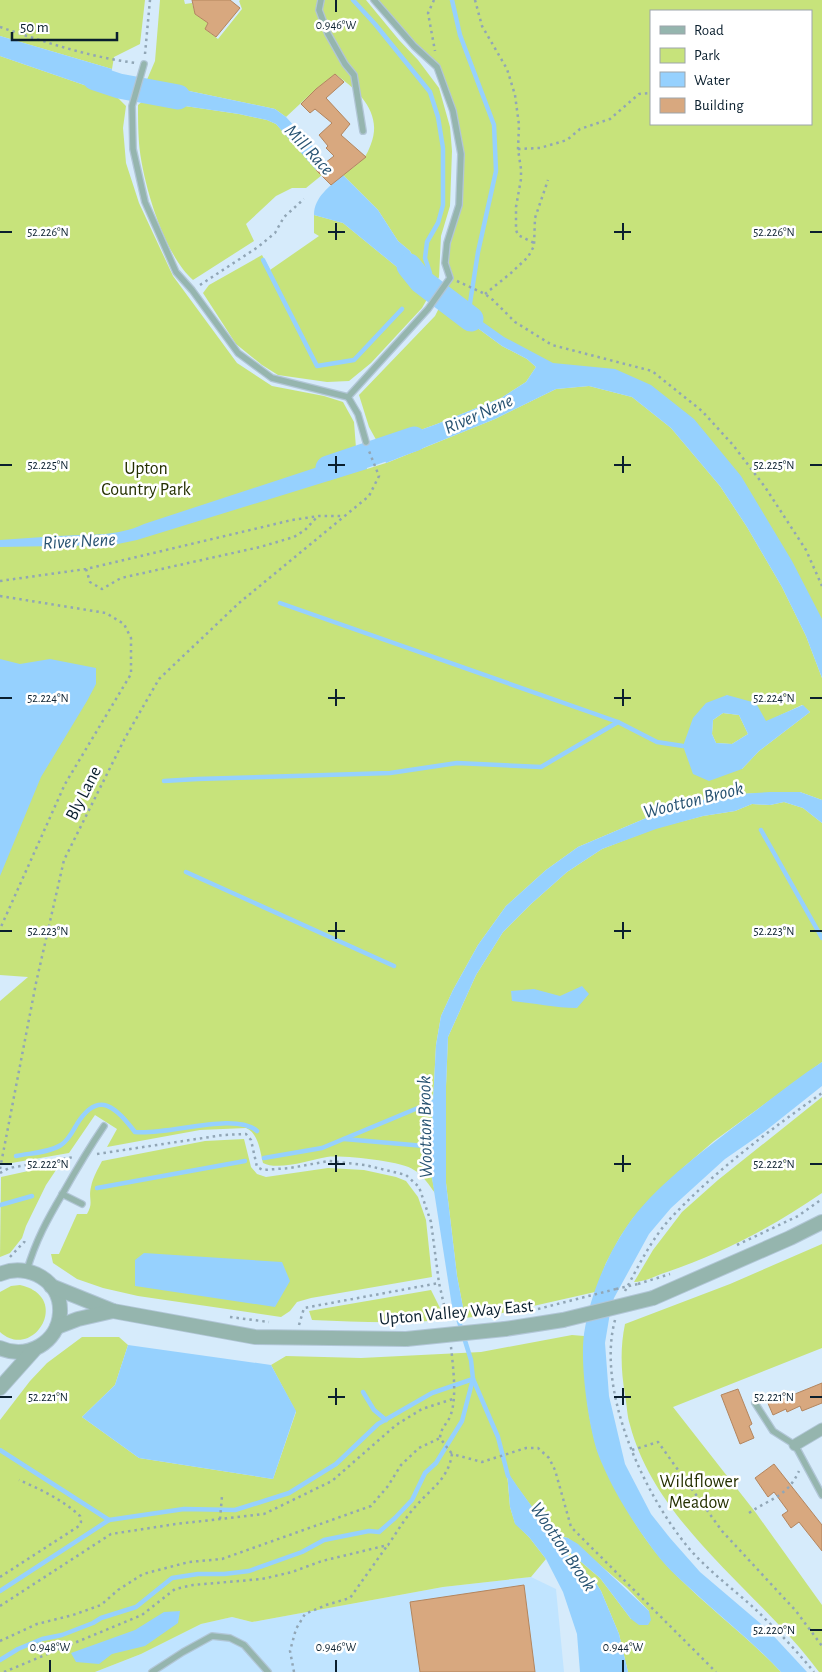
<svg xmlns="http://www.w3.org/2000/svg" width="822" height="1672" font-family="'Alegreya Sans',sans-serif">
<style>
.built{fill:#c0e4ff}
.green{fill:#c7e37b;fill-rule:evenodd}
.water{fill:#96d1fe;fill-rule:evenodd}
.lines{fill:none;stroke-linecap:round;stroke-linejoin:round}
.stream{stroke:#96d1fe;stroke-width:4.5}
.river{stroke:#96d1fe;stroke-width:25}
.building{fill:#d8a87f;stroke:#b3855e}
.service-casing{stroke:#b1c6d6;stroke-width:8}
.minor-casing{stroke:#b1c6d6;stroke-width:13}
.tertiary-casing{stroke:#b1c6d6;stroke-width:16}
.path{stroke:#91a6b6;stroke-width:2.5;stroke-dasharray:2.5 4;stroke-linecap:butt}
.service{stroke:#95b5ae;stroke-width:5.5}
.minor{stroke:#95b5ae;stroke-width:11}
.tertiary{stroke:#95b5ae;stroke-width:14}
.tertiary-bridge-casing{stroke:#b1c6d6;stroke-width:16;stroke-linecap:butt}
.path-bridge{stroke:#91a6b6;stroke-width:2.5;stroke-dasharray:2.5 4;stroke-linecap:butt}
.tertiary-bridge{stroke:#95b5ae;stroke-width:14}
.ticks{fill:none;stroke:#0a1f2e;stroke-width:2}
.labels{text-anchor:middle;stroke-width:5;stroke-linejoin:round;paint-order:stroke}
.park-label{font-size:18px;fill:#253000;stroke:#fff}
.street-label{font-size:18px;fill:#0a1f2e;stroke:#fff}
.water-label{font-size:19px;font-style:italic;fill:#285372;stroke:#fff}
.ticks-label{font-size:12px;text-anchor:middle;fill:#0a1f2e;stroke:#fff;stroke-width:5;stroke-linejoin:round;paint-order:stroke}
</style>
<rect width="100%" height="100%" fill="#d6ebfb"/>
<path class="built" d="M 531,1577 L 556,1589 L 564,1672 L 95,1672 L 141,1654 L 201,1624 L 232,1617 L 252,1622 L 443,1587 Z"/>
<g class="green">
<path d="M 0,0 L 145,0 L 140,44 L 114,57 L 112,69 L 0,36 Z"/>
<path d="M 160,0 L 184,0 L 185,4 L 192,3 L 195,14 L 208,23 L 205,29 L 218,39 L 242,9 L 239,1 L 240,0 L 366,0 L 399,40 L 418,60 L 439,88 L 450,127 L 452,151 L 450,206 L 441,236 L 439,277 L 435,286 L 421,272 L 410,251 L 398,241 L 378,210 L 343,175 C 350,170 358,164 364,158 C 367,154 369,149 371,144 C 383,113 358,90 335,74 L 316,89 L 286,117 L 275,109 L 146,82 L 155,61 Z"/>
<path d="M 374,0 L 822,0 L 822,649 L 725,474 L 620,380 L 553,368 L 501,343 L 438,294 L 450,278 L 445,263 L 447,243 L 459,205 L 461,154 L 453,111 L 437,67 ZM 651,11 L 811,11 L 811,124 L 651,124 Z"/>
<path d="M 0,56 L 116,96 L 126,106 L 123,128 L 126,163 L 139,203 L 173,276 L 237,363 L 272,386 L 324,396 L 343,402 L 354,422 L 356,448 L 367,469 L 389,462 L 495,419 L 556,389 L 589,386 L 632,397 L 671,428 L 720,486 L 747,527 L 782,587 L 806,636 L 822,678 L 822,800 L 800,792 L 738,794 L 702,800 L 651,816 L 578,847 L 546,870 L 506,906 L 478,945 L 453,990 L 441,1016 L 436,1045 L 431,1141 L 432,1178 L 435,1193 C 429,1185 423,1175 414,1170 C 402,1161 342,1155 327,1157 C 310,1160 278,1171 263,1163 C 260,1150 258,1133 246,1128 L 200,1130 L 107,1147 L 117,1129 L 95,1115 L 69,1153 L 0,1165 L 0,1001 L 28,977 L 0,975 ZM 727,695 L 766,722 L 802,705 L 810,712 L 759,751 L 742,769 L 683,746 Z"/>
<path d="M 144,100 L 239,114 L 267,120 L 276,124 L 322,175 L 306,188 L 292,188 L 276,196 L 246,224 L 254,241 L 193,280 C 164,255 142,181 139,143 C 138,130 138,117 138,105 Z"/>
<path d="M 314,215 L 343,223 L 430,294 L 422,308 L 371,363 L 349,381 L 327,382 L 278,375 L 262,365 L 236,344 L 203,293 L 209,285 L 262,255 L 270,270 L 319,236 L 314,233 Z"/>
<path d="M 442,302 L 502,346 L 527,359 L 536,367 L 526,382 L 501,398 L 437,424 L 379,445 L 369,427 L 359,395 L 435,316 Z"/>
<path d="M 723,713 L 739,715 L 748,734 L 732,744 L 716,743 L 712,734 L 713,720 Z"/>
<path d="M 784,802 L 803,808 L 822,823 L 822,1062 L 714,1141 L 685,1166 L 633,1218 L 620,1237 L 606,1263 L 595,1292 L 498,1314 L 465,1318 L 457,1276 L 446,1183 L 446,1086 L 448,1037 L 476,975 L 503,932 L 531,904 L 567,872 L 602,849 L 656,828 L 703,816 L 735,811 L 752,804 L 770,805 Z"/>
<path d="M 822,1097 L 822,1193 C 774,1226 723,1253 667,1272 C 657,1275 645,1282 634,1282 L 653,1250 L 682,1212 L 718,1180 Z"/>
<path d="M 244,1139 L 251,1167 L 257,1174 L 266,1177 L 328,1168 L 364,1170 L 396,1177 L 406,1181 L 418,1197 L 426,1220 L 432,1277 L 311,1298 L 297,1302 L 290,1311 L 281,1317 L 138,1296 L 103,1288 L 77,1279 L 53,1263 L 51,1254 L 59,1254 L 77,1214 L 87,1214 C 94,1202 88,1199 91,1187 C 93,1177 98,1169 102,1161 L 205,1141 Z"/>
<path d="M 60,1164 L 46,1185 L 26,1226 L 22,1238 L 10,1253 L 0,1257 L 1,1177 Z"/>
<path d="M 822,1244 L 822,1348 L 673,1407 L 756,1513 L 822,1605 L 822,1672 L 819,1672 C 760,1592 656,1525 630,1425 C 627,1416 627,1405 625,1395 C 621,1371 620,1348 625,1324 L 730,1284 Z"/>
<path d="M 20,1285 C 73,1297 33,1362 0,1332 L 0,1292 L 11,1286 Z"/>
<path d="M 431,1290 L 441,1310 L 443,1320 C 399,1324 356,1322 312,1320 L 309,1311 Z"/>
<path d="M 572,1335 L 584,1336 C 584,1375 586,1412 597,1449 C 600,1459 606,1468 610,1477 C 628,1514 648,1548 678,1577 C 711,1610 749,1638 781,1672 L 628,1672 L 619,1634 L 601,1591 L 596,1583 L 563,1550 L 567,1550 L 600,1578 L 631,1619 L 649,1611 L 627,1588 L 568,1538 L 551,1534 C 537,1513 521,1493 507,1472 L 510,1507 L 515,1523 L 529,1537 L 546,1559 L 531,1577 L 443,1587 L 252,1622 L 232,1617 L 201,1624 L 141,1654 L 95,1672 L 0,1672 L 0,1420 L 30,1381 L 47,1363 L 82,1337 L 119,1337 L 128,1345 L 115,1385 L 82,1417 L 139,1458 L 273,1479 L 296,1412 L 271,1365 L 286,1356 L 361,1358 L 481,1352 Z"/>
</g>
<g class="water">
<path d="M 0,36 L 112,69 L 111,75 L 132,77 L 124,95 L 116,96 L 0,56 Z"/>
<path d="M 146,82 L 275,109 L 286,117 L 327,162 L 316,170 L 276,124 L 267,120 L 239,114 L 144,100 Z"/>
<path d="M 343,175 L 378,210 L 398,241 L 410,251 L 421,272 L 435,286 L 430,294 L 343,223 L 314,215 C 314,197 330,186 343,175 Z"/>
<path d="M 446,296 L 504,337 L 553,363 L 615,369 L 651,385 L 694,419 L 741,476 L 792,561 L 822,619 L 822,678 L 806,636 L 782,587 L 747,527 L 720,486 L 671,428 L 632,397 L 589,386 L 556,389 L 495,419 L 386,463 L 379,445 L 437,424 L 501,398 L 526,382 L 536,367 L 527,359 L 502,346 L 442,302 Z"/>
<path d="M 356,448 L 367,469 L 137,540 L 113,545 L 0,547 L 0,540 C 19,539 38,537 58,536 C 87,534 117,537 144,524 L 330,463 L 347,456 Z"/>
<path d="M 0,659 L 20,664 L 50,659 L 96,668 L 96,684 L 87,701 L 41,777 L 0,876 Z"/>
<path d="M 727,695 L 756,703 L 766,721 L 803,705 L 810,712 L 759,751 L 742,769 L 709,781 L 693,774 L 683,746 L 693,718 L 706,703 ZM 723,713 L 739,715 L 748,734 L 732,744 L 716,743 L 712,734 L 713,720 Z"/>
<path d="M 770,792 L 800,792 L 822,800 L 822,823 L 803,808 L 784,802 L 770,805 L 752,804 L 735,811 L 703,816 L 656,829 L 602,849 L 567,872 L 531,904 L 503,932 L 476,975 L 448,1037 L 446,1086 L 446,1183 L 457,1276 L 465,1318 L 454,1319 L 432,1178 L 431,1141 L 436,1045 L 441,1016 L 453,990 L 478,945 L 506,906 L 546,870 L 578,847 L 651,816 L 702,800 L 738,794 Z"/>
<path d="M 582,986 L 589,994 L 577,1008 C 555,1008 534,1003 512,1001 L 511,991 L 534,989 L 560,996 Z"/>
<path d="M 822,1062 L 822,1086 L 764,1132 L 725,1159 L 671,1208 L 649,1234 L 614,1298 L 610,1313 L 605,1343 L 609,1396 L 625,1464 L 651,1514 L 670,1538 L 700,1572 L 768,1630 L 807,1672 L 781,1672 C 754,1643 723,1619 694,1592 C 682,1581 668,1569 658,1556 C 635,1526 610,1487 597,1451 C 588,1422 580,1364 584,1334 C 590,1294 608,1252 632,1219 C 660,1182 709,1146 746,1118 C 771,1099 796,1079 822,1062 Z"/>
<path d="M 144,1253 L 282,1262 L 290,1281 L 275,1307 L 135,1286 L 135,1260 Z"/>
<path d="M 128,1345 L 271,1365 L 296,1411 L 273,1479 L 139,1458 L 82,1417 L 115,1385 Z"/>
<path d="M 507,1471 C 521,1493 537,1512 551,1534 L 568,1538 L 578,1544 L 649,1611 L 651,1620 L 648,1625 L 639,1625 L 631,1619 L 600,1578 L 567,1550 L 563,1550 L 596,1583 L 601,1591 L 619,1634 L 628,1672 L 580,1672 L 577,1634 L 563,1592 L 546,1559 L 529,1537 L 515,1524 L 510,1507 Z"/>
<path d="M 180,1611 L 178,1623 L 145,1646 L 112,1654 L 99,1664 L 76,1662 L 71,1653 L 135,1630 L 164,1612 Z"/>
</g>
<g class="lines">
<g class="stream">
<path d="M 353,0 L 375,24 L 430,92 L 438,117 L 443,148 L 443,205 L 438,223 L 427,242 L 425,258 L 430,273 L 426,283"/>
<path d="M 452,0 L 460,35 L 494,125 L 496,171 L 478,252 L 468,316"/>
<path d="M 263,260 L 317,366 L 354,360 L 402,309"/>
<path d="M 280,603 L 618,722 L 657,742 L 683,746"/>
<path d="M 164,781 L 197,779 L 390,773 L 457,763 L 541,767 L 618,722"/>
<path d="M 761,830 L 822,938"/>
<path d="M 186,872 L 394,966"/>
<path d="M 344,1139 L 436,1147"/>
<path d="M 16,1156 C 30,1153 48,1153 61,1145 C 68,1141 73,1131 77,1124 C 99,1089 116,1108 135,1132 C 167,1136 235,1111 257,1131"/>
<path d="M 264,1158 L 322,1148 L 437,1100"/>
<path d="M 97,1188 L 245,1161"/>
<path d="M 0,1205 L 32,1196"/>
<path d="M 457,1315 L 471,1360 L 473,1379 L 498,1437 L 508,1476"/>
<path d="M 363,1392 L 374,1410 L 386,1420"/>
<path d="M 0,1450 L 109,1520 L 184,1509 L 235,1510 L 289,1493 L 336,1464 L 378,1424 L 432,1393 L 473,1379"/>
<path d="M 0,1591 L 109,1520"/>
<path d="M 0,1660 L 18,1649 L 42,1639 L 62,1635 L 93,1623 L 101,1618 L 136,1607 L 172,1578 L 198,1574 L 224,1574 L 249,1571 L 302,1552 L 324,1540 L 369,1531 L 379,1532 L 395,1518 L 412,1500 L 425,1473 L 436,1463 L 462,1421 L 473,1379"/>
</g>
<g class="river">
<path d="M 95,78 L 119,86 L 178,97"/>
<path d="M 409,266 L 421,281 L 471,319"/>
<path d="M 328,468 L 414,439"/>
</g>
</g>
<g class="building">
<path d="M 192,0 L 230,0 L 240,8 L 216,37 L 205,29 L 208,23 L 195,14 Z"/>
<path d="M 335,74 L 344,82 L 326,98 L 350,124 L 341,135 L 366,157 L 331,185 L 316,170 L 334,156 L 326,148 L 328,146 L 319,135 L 332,123 L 315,109 L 310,113 L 301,104 L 316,89 Z"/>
<path d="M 822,1383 L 822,1403 L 802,1411 L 800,1406 L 787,1412 L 786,1409 L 773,1415 L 767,1401 L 788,1391 L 790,1396 Z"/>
<path d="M 738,1389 L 752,1424 L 749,1426 L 754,1438 L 740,1444 L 721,1395 Z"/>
<path d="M 774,1464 L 822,1525 L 822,1551 L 799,1522 L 791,1528 L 782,1515 L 788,1511 L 774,1492 L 768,1497 L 755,1478 Z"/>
<path d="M 524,1585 L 535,1672 L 420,1672 L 410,1602 Z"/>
</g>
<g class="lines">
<defs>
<g id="service">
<path d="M 321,0 L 319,10 L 328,34 L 345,64 L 354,75 L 363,131"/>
<path d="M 144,64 L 132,106 L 133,149 L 145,202 L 176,272 L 192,290 L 238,353 L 272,378 L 348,397"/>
<path d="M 366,442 L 358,414 L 348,397 L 428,309 L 450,278 L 445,263 L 447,243 L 459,205 L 461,154 L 453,111 L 437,67 L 414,46 L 374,0"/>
<path d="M 62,1194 L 82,1204"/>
<path d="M 27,1270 C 36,1240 47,1220 63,1193 C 76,1170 89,1148 104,1126"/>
<path d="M 755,1403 L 773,1431 L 795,1445 L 822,1495"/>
<path d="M 152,1672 L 183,1652 L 212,1636 L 230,1638 L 244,1645 L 268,1672"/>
</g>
<path id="minor" d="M 795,1445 L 822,1429"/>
<g id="tertiary">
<path d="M 0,1274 C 28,1262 62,1281 60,1313 C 58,1343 27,1360 0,1348"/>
<path d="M 51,1286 L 113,1311 L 255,1337 L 406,1339"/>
<path d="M 653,1298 L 790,1238 L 822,1222"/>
<path d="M 57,1327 L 78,1319 L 113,1311"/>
<path d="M 505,1329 L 563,1320"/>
<path d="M 0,1388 L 34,1350"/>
</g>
</defs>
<use href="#service" class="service-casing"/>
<use href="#minor" class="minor-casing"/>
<use href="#tertiary" class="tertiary-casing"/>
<g class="path">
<path d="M 434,0 L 428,13 L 435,51"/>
<path d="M 475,0 L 482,26 L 507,69 L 515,95 L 519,125 L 518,149 L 521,169 L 521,179 L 516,207 L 516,230 L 518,235 L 534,243"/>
<path d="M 0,27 C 45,42 89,57 136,63"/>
<path d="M 145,54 L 150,0"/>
<path d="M 518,149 L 540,148 L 567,140 L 580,129 L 610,119 L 639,94 L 651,93"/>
<path d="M 457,281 L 485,294 L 493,300 L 515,322 L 552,345 L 652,371 L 702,411 L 733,445 L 765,487 L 806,550 L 822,586"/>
<path d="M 200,285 L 258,247 L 275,233 L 284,217 L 304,199"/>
<path d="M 485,294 L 511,273 L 528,257 L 534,246 L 535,218 L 548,180"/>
<path d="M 86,569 L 90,582 L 102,589 L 121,578 L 260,547 L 294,537 L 305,530 L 317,517"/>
<path d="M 0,581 L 86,569 L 292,520 L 319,516 L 344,516"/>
<path d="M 0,596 L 106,613 L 124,624 L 131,638 L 131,674 L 65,784 L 0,929"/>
<path d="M 97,1154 L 223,1135 L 246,1134 L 251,1140 L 257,1167 L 263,1170 L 290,1168 L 329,1161 L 365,1165 L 406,1175 L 419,1187 L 431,1222 L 439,1283 L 448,1322"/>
<path d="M 0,1169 L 36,983 L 64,860 L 125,738 L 159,679 L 239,603 L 369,496 L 379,476 L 369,451"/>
<path d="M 0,1173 L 9,1168 L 74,1157"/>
<path d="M 737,1245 L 798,1216 L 822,1199"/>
<path d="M 10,1257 L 24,1242 L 26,1243"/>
<path d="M 638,1284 L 670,1274"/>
<path d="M 625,1291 C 638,1267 651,1240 669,1220 C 711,1174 771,1129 822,1093"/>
<path d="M 538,1309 L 616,1289"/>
<path d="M 230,1317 L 269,1322"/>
<path d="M 615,1320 C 596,1390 643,1492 687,1546 C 706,1569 732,1588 754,1608 C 775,1628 796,1650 814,1672"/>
<path d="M 299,1325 L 304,1308 L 439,1283"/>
<path d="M 451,1347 C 453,1366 457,1396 451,1414 C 448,1424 441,1426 440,1438 L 452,1454"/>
<path d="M 632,1450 L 658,1442 L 722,1531 L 796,1611 L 822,1646"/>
<path d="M 749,1513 C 771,1498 787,1497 799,1471"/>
<path d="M 220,1519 L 222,1496"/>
<path d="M 0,1577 L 79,1526 L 81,1522 L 80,1516 C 63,1500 40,1489 19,1480"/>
<path d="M 0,1606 L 111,1534 L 176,1524 L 264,1514 L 332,1481 L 396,1425 L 422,1409 L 453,1399"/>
<path d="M 0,1641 L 37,1624 L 73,1615 L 101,1605 L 118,1590 L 143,1574 L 189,1562 L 222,1559 L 371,1506 L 388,1486 L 401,1465 L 419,1448 L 440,1438"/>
<path d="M 4,1672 L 142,1615 L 175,1589 L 193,1585 L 262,1579 L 292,1572 L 322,1561 L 388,1545 C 397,1532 405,1518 415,1507 C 431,1488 448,1480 452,1454 L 482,1462 L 526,1448 L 538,1448 L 549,1458 L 555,1470 L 571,1527 L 716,1672"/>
<path d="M 294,1672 L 290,1651 L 296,1629 L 305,1614 L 326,1605 L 350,1598 L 387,1546"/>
</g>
<use href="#service" class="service"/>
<use href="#minor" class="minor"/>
<use href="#tertiary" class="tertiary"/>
<defs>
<g id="tertiary-bridge">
<path d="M 563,1320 L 653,1298"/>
<path d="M 406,1339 L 505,1329"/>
</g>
</defs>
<use href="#tertiary-bridge" class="tertiary-bridge-casing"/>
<path class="path-bridge" d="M 616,1289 L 638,1284"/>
<use href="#tertiary-bridge" class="tertiary-bridge"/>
</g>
<path class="ticks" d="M 336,0 L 336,12M 336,223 L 336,240M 623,223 L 623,240M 0,232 L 12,232M 328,232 L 345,232M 614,232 L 631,232M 810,232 L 822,232M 336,456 L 336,473M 623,456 L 623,473M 0,465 L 12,465M 328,465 L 345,465M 614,465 L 631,465M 810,465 L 822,465M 336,689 L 336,706M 623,689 L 623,706M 0,698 L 12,698M 328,698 L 345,698M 614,698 L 631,698M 810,698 L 822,698M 336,922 L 336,939M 623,922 L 623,939M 0,931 L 12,931M 328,931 L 345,931M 614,931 L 631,931M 810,931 L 822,931M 336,1155 L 336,1172M 623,1155 L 623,1172M 0,1164 L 12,1164M 328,1164 L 345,1164M 614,1164 L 631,1164M 810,1164 L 822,1164M 336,1388 L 336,1405M 623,1388 L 623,1405M 0,1397 L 12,1397M 328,1397 L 345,1397M 614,1397 L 631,1397M 810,1397 L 822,1397M 810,1630 L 822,1630M 50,1660 L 50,1672M 336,1660 L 336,1672M 623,1660 L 623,1672"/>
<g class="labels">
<g class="park-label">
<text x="146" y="474">Upton<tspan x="146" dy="21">Country Park</tspan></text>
<text x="699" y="1487">Wildflower<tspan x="699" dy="21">Meadow</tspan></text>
</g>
<g class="street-label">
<text transform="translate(83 793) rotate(-63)" y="6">Bly Lane</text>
<text transform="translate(456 1312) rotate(-5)" y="6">Upton Valley Way East</text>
</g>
<g class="water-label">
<text transform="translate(310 149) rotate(47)" y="7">Mill Race</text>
<text transform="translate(478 413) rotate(-24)" y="7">River Nene</text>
<text transform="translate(79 540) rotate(-3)" y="7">River Nene</text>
<text transform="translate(693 799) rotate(-14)" y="7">Wootton Brook</text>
<text transform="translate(424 1127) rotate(-91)" y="7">Wootton Brook</text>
<text transform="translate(564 1546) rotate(56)" y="7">Wootton Brook</text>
</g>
</g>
<g class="ticks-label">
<text x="336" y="29">0.946°W</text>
<text x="48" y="236">52.226°N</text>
<text x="774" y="236">52.226°N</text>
<text x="48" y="469">52.225°N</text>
<text x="774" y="469">52.225°N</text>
<text x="48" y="702">52.224°N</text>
<text x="774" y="702">52.224°N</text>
<text x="48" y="935">52.223°N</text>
<text x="774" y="935">52.223°N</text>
<text x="48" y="1168">52.222°N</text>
<text x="774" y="1168">52.222°N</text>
<text x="48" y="1401">52.221°N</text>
<text x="774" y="1401">52.221°N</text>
<text x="774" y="1634">52.220°N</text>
<text x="50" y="1651">0.948°W</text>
<text x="336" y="1651">0.946°W</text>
<text x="623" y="1651">0.944°W</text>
</g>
<rect x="650" y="10" width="162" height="115" fill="#ffffff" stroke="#9da5ab"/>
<rect x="660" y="26" width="25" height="8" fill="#95b5ae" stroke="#9da5ab"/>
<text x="694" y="35" font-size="15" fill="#0a1f2e">Road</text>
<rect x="660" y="48" width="25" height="15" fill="#c7e37b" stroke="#9da5ab"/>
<text x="694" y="60" font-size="15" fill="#0a1f2e">Park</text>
<rect x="660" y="72" width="25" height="15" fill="#96d1fe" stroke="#9da5ab"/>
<text x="694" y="85" font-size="15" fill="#0a1f2e">Water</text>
<rect x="660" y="98" width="25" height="15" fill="#d8a87f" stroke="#9da5ab"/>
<text x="694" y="110" font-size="15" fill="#0a1f2e">Building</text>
<path d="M12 32v8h105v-8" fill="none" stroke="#0a1f2e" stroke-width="2.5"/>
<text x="20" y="32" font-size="15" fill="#0a1f2e" stroke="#ffffff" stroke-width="4" paint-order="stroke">50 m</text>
</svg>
